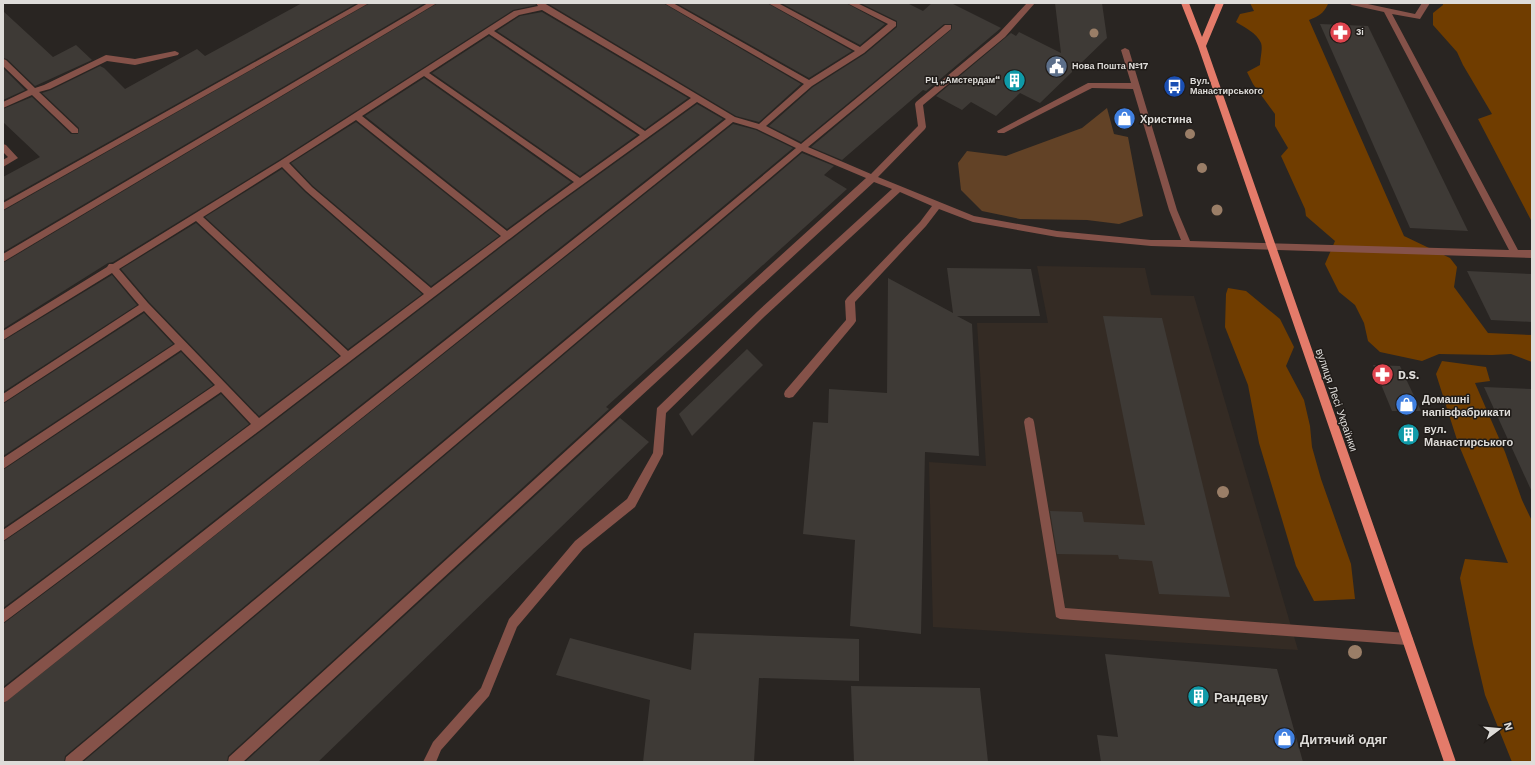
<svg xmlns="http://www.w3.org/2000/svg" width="1535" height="765" font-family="'Work Sans',sans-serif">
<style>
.built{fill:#342b24}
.green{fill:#624226}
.forest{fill:#703d00}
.building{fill:#3e3a36}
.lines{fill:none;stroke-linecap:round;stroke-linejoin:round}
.minor{fill:#855249;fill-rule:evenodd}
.major{fill:#e47b6a;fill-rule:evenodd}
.tree{fill:#9a7e67}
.labels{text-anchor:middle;stroke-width:3;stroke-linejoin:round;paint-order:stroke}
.far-poi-label{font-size:9px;font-weight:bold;fill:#dedcd9;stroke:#201c19;text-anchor:start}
.poi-label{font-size:11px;font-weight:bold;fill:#dedcd9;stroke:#201c19;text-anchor:start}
.street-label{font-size:11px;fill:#dedcd9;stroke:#201c19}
.near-poi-label{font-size:13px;font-weight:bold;fill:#dedcd9;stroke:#201c19;text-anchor:start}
</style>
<rect width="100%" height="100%" fill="#292522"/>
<path class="built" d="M 1037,266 L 1145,268 L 1151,295 L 1194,296 L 1298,650 L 933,627 L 929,462 L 986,466 L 977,323 L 1048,323 Z"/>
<path class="green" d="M 1107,108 L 1114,134 L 1128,137 L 1143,216 L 1119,224 L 1087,220 L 1020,219 L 982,211 L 961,190 L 958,163 L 967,151 L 1006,156 L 1082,128 Z"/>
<g class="forest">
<path d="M 1250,3 L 1328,4 C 1323,14 1319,16 1309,20 L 1404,236 L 1450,258 L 1457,267 L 1454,287 L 1488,333 L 1532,335 L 1532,362 L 1511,354 L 1492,355 L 1439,354 L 1422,361 L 1380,352 L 1368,341 L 1364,323 L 1355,305 L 1339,292 L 1325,264 L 1335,241 L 1306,216 L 1305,209 L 1281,156 L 1288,148 L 1275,126 L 1275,114 L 1253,84 L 1247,72 L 1260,65 C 1260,59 1263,48 1261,43 C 1257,33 1244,27 1236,22 L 1240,14 L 1254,11 Z"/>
<path d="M 1443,3 L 1532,3 L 1532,222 L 1478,119 L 1492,114 L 1463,65 L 1457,52 L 1433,25 L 1433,13 L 1443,5 Z"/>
<path d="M 1228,288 L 1246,291 L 1280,319 L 1294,347 L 1286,366 L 1304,400 L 1310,426 L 1312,447 L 1321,479 L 1351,564 L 1355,599 L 1314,601 L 1296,566 L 1259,443 L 1248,385 L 1225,327 L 1226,294 Z"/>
<path d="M 1442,361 L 1486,367 L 1490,381 L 1475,383 L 1505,452 L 1522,500 L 1532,521 L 1532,762 L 1512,762 L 1485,695 L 1473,644 L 1460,578 L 1465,559 L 1508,563 L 1458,443 L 1436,374 Z"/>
</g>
<g class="building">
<path d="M 302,3 L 357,3 L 3,201 L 3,177 L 40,157 L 3,122 L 3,109 L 32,97 L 71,134 L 78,134 L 79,128 L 42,93 L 51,90 L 100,66 L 104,68 L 125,89 L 197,49 L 205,56 Z"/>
<path d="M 370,3 L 425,3 L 3,252 L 3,211 Z"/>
<path d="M 438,3 L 535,3 L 536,5 L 513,10 L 279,160 L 113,262 L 108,263 L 3,329 L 3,263 Z"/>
<path d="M 547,3 L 663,3 L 801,84 L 759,122 L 736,116 Z"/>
<path d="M 676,3 L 767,3 L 852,51 L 809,78 Z"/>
<path d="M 781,3 L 846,3 L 885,24 L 860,45 Z"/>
<path d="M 860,3 L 907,3 L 923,11 L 932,3 L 951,3 L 1001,28 L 926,91 L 923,90 L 842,160 L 811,147 L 952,29 L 952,24 L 944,24 L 801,142 L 769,126 L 813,87 L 865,54 L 897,27 L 897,21 Z"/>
<path d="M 1055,3 L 1102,3 L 1107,38 L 1078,66 L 1072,66 L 1072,72 L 1040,103 L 1020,93 L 996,116 L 971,102 L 962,110 L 936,96 L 1011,33 L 1016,36 L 1019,32 L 1061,53 Z"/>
<path d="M 3,11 L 53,57 L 76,45 L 92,60 L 35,86 L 7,59 L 3,58 Z"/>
<path d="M 542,12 L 688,98 L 645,129 L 497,31 L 520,16 Z"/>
<path d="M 1320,24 L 1368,26 L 1468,231 L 1410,228 Z"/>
<path d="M 489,36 L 637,135 L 580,176 L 432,73 Z"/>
<path d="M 3,68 L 25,90 L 3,100 Z"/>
<path d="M 424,78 L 571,182 L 507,229 L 365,116 Z"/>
<path d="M 697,104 L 723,119 L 3,687 L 3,624 L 264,429 L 547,212 Z"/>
<path d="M 356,122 L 499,236 L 431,286 L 313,186 L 291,163 Z"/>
<path d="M 733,124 L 756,130 L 793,148 L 65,756 L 64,762 L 3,762 L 3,704 Z"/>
<path d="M 802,153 L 834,166 L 824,175 L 847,189 L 606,407 L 609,409 L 228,756 L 227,762 L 83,762 Z"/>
<path d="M 282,169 L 305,192 L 422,294 L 348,349 L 205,217 Z"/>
<path d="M 196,223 L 339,356 L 259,416 L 149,302 L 121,269 Z"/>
<path d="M 947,268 L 1031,269 L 1040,316 L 957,316 L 972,324 L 979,456 L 925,452 L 921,634 L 850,626 L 855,540 L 803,534 L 813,422 L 828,423 L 829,389 L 887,393 L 888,278 L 953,313 Z"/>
<path d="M 1467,271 L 1532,274 L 1532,322 L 1491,320 Z"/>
<path d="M 112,275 L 137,305 L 3,392 L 3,341 Z"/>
<path d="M 144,313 L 173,344 L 3,456 L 3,404 Z"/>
<path d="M 1103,316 L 1162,318 L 1230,597 L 1159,594 L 1152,561 L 1119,559 L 1118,555 L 1057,554 L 1050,511 L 1082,512 L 1084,522 L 1145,525 Z"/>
<path d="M 747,349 L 763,365 L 692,436 L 679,414 Z"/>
<path d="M 181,352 L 213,385 L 3,528 L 3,470 Z"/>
<path d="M 1373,365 L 1400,366 L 1421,411 L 1392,411 Z"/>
<path d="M 1484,387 L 1532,389 L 1532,492 Z"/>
<path d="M 221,394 L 249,424 L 3,608 L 3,542 Z"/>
<path d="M 620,418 L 649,442 L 318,762 L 245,762 Z"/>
<path d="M 694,633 L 859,639 L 859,681 L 759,678 L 754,762 L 643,762 L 650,700 L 556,675 L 570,638 L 691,670 Z"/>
<path d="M 1105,654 L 1277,669 L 1303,762 L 1101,762 L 1097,735 L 1118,737 Z"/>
<path d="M 851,686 L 980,688 L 988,762 L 854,762 Z"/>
</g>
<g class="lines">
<g class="minor">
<path d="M 360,3 L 369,3 L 3,210 L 3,203 Z"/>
<path d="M 428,3 L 437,3 L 3,262 L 3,254 Z"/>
<path d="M 536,3 L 544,3 L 735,117 L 759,124 L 804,84 L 664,3 L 673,3 L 809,80 L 855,51 L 768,3 L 778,3 L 860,47 L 888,24 L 847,3 L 857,3 L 896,22 L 896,26 L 864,53 L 812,86 L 766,126 L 801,144 L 945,25 L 951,25 L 951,29 L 808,147 L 871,174 L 918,126 L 915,104 L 916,102 L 999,33 L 1027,3 L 1035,3 L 1005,37 L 923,105 L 926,127 L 925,129 L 878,177 L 974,216 L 1057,231 L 1151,240 L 1181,240 L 1169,210 L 1133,89 L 1092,88 L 1004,133 L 998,133 L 997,131 L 1088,83 L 1131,83 L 1121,50 L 1125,48 L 1129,50 L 1177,210 L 1190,241 L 1509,250 L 1384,12 L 1352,5 L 1348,3 L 1363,3 L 1415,14 L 1422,3 L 1430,3 L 1420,19 L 1392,14 L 1518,250 L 1532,250 L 1532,258 L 1151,246 L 1057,237 L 973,222 L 939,209 L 926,226 L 855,302 L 856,321 L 854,324 L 793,397 L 789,398 L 785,397 L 784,394 L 785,391 L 846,320 L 845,301 L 847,298 L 920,222 L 932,206 L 900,192 L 764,317 L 666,413 L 663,454 L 635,507 L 583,549 L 517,627 L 489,696 L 441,750 L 436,762 L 423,762 L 433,742 L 481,688 L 509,619 L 575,541 L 627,499 L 653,453 L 657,408 L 758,311 L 892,189 L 874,182 L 243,762 L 228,762 L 229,757 L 866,178 L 802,151 L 81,762 L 65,762 L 66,757 L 796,148 L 757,129 L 733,122 L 7,701 L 3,703 L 3,689 L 726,119 L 697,102 L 546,211 L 263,428 L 3,623 L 3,610 L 251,424 L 221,392 L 3,541 L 3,530 L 215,385 L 181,350 L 3,469 L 3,458 L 175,344 L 144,311 L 3,403 L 3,394 L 139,305 L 112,273 L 3,340 L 3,331 L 107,267 L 109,264 L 113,264 L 280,161 L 514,11 L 538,6 ZM 542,10 L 691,98 L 645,131 L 494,31 L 519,15 ZM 489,34 L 640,135 L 580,178 L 429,73 ZM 424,76 L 574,182 L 507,231 L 362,116 ZM 356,120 L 501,236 L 431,288 L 312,187 L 289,163 ZM 282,167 L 306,191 L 424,294 L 348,351 L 203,217 ZM 196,221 L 341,356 L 259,418 L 148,303 L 119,269 Z"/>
<path d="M 175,51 L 179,53 L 178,55 L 135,65 L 107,61 L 50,89 L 39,92 L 78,129 L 78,133 L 72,133 L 32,95 L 3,108 L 3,102 L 28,90 L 3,66 L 3,59 L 6,60 L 35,88 L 44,85 L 106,55 L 135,59 Z"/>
<path d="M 3,144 L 6,145 L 18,158 L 3,167 L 3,160 L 8,157 L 3,152 Z"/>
<path d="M 1029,417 L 1033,419 L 1034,422 L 1065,608 L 1407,633 L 1411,635 L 1413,639 L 1411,643 L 1407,645 L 1060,619 L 1056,617 L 1024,422 L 1025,419 Z"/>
</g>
<path class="major" d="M 1181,3 L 1189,3 L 1202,37 L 1216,3 L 1224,3 L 1206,46 L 1456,762 L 1444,762 L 1198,46 Z"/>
</g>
<g class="tree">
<circle cx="1094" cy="33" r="4.5"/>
<circle cx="1190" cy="134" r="5"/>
<circle cx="1202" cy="168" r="5"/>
<circle cx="1217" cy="210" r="5.5"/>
<circle cx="1223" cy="492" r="6"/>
<circle cx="1355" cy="652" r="7"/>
</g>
<defs>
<symbol id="pharmacy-disc" viewBox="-11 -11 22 22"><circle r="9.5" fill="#e0444e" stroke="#201c19"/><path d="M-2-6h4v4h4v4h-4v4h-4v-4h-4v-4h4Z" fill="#fff"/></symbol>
<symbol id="civic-disc" viewBox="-11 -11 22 22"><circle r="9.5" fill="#5c6f8a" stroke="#201c19"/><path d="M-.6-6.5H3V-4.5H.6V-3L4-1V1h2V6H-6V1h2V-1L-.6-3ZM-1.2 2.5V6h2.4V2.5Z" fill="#fff"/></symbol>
<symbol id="building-disc" viewBox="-11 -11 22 22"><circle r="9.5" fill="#0f9aa8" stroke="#201c19"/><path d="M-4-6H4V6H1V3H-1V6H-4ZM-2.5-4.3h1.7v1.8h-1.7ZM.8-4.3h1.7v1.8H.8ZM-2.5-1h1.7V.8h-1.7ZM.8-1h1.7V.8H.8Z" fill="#fff"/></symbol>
<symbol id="bus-disc" viewBox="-11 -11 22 22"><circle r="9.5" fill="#1a4fb4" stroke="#201c19"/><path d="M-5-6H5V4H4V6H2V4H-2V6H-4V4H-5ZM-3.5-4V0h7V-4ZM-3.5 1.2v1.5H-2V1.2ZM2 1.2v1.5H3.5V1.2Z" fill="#fff"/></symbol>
<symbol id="shop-disc" viewBox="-11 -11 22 22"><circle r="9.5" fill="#3f7fe0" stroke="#201c19"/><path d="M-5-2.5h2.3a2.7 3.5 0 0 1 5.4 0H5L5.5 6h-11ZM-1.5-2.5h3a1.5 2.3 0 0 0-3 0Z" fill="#fff"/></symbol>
</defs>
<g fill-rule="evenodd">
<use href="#pharmacy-disc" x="1328" y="20" width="25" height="25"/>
<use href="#civic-disc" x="1044" y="54" width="25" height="25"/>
<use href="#building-disc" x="1002" y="68" width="25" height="25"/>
<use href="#bus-disc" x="1162" y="74" width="25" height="25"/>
<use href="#shop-disc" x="1112" y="106" width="25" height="25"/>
<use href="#pharmacy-disc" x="1370" y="362" width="25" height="25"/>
<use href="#shop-disc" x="1394" y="392" width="25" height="25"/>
<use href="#building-disc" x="1396" y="422" width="25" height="25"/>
<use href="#building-disc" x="1186" y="684" width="25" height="25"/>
<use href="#shop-disc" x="1272" y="726" width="25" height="25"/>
</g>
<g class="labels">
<g class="far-poi-label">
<text x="1356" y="35">3і</text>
<text x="1072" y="69">Нова Пошта №17</text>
<text x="1000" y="83" text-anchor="end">РЦ „Амстердам“</text>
<text x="1190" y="84">Вул.<tspan x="1190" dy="10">Манастирського</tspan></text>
</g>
<g class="poi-label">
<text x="1140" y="123">Христина</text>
<text x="1398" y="379">D.S.</text>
<text x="1422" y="403">Домашні<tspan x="1422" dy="13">напівфабрикати</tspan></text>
<text x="1424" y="433">вул.<tspan x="1424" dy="13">Манастирського</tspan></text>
</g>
<g class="street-label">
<text transform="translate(1337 400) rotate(71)" y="4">вулиця Лесі Українки</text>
</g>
<g class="near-poi-label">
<text x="1214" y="702">Рандеву</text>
<text x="1300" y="744">Дитячий одяг</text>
</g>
</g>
<rect width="1535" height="765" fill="none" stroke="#dedcd9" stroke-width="8"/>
<g transform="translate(1499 729) rotate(74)" stroke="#201c19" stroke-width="3" paint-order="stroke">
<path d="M0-3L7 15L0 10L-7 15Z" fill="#dedcd9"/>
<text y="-6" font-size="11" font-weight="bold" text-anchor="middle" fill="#dedcd9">N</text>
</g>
</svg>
